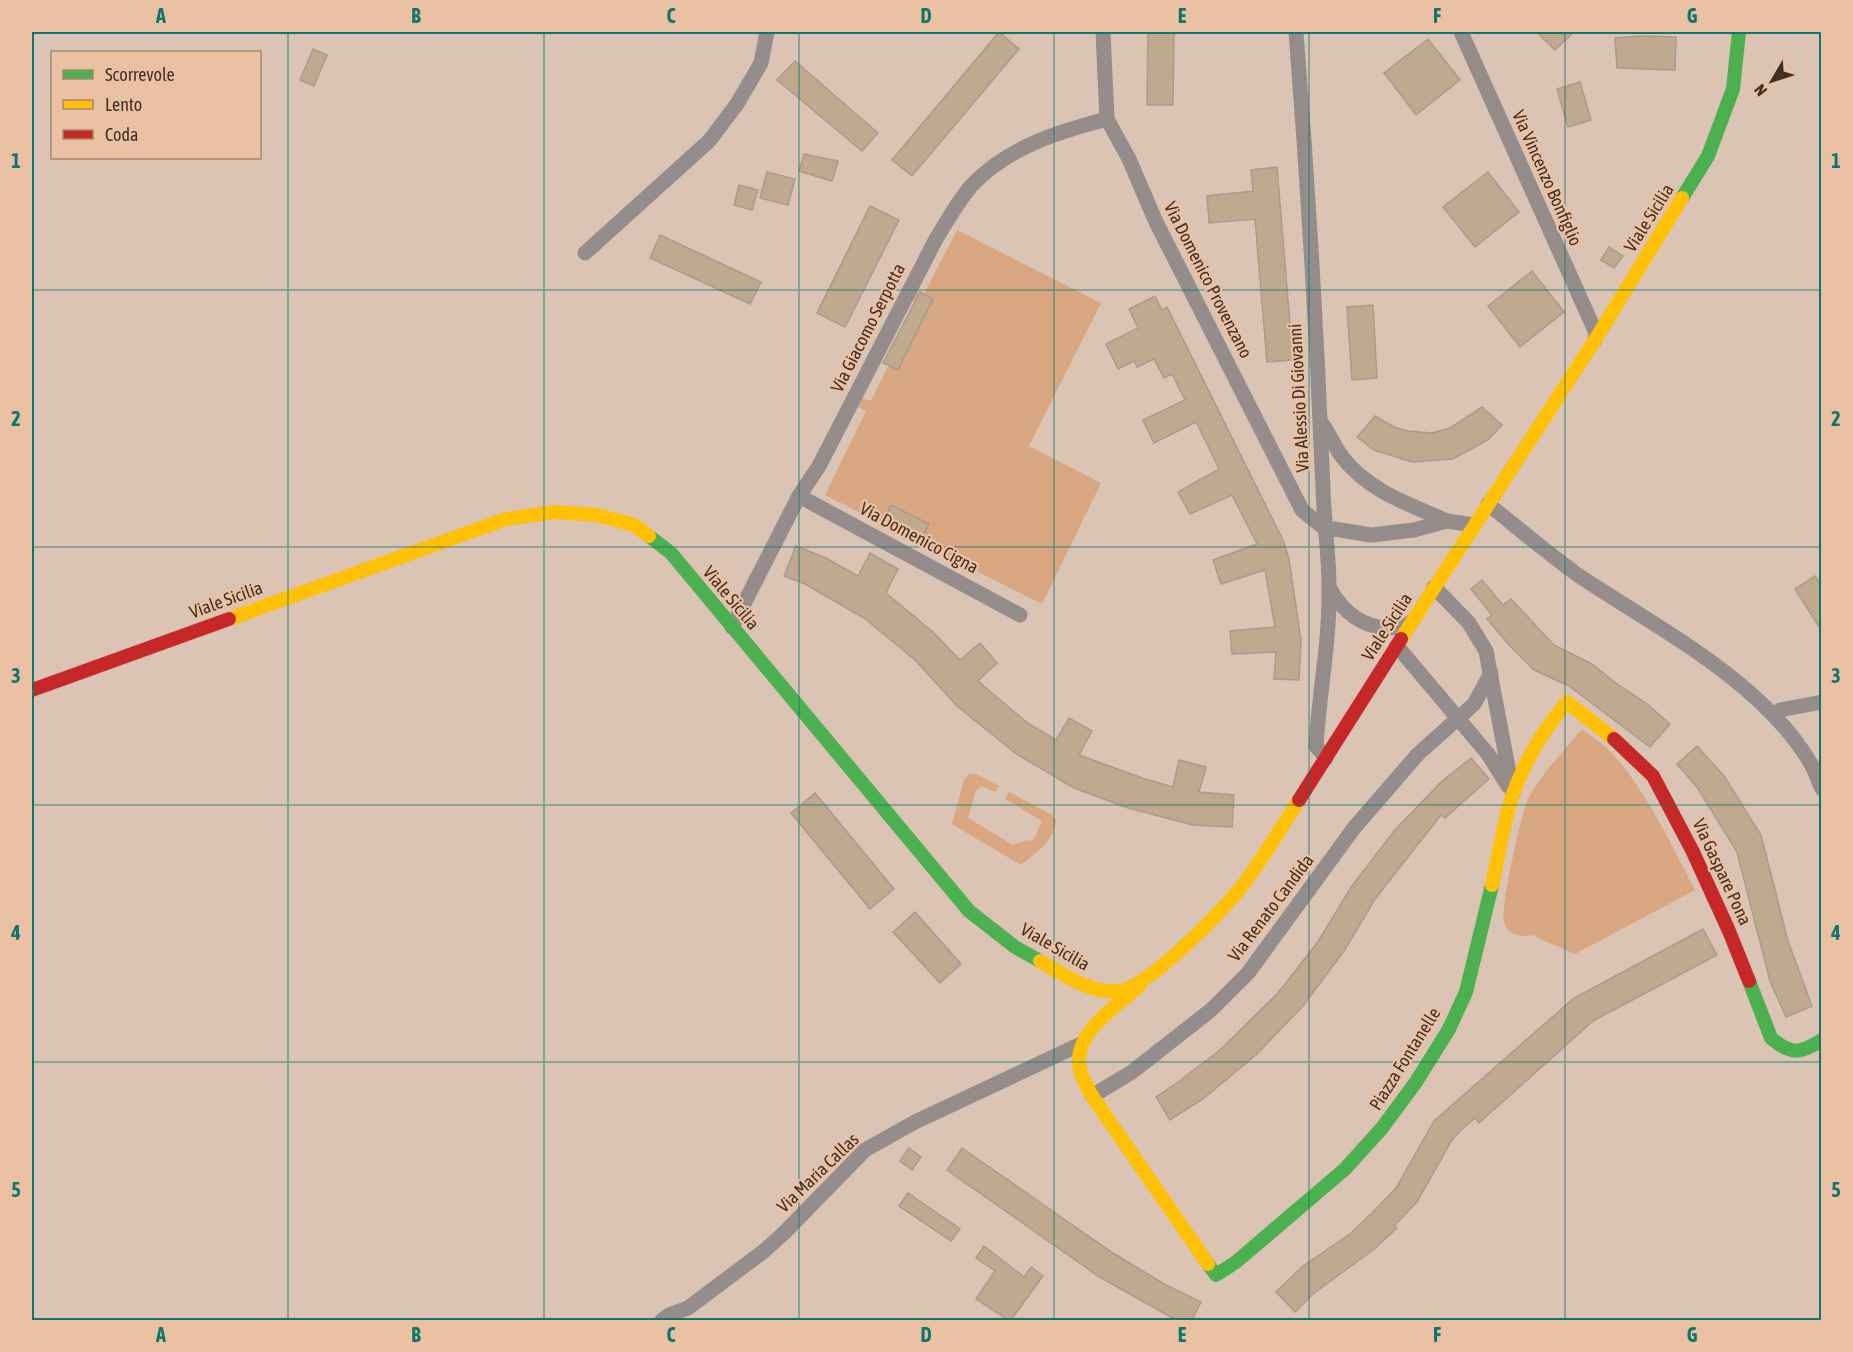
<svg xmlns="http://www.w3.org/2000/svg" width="1853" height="1352" font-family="'Asap Condensed',sans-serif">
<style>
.green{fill:#d9a781}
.building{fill:#bfaa8f;stroke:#ab9b8d;stroke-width:1.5}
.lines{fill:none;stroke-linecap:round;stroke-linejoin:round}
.street{stroke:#948d8c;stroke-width:15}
.fast{stroke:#4caf50;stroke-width:14}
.slow{stroke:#ffc107;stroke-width:14}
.jam{stroke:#c62828;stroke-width:14}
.grid{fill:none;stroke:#0f766e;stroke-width:1.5;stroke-opacity:0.55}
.labels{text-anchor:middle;stroke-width:4.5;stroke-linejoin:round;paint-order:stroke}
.street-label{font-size:18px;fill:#413025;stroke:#ebc1a4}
.neatline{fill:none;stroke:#0f766e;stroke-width:2}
.grid-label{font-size:20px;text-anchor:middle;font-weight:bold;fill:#0f766e}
</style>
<rect width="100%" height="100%" fill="#dbc4b4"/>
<g class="green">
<path d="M 957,230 L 1101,303 L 1029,446 L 1101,483 L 1042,604 L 825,495 L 866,411 L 858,407 L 862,398 L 871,401 L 919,303 L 911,300 L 916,291 L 924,294 Z"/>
<path d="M 1582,729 C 1591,736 1600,742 1608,749 C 1642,783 1673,847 1695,890 L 1575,954 L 1538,938 L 1534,935 C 1523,938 1507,935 1504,922 C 1500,908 1521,814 1528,799 C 1540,775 1565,750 1582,729 Z"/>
<path d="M 969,774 L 976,774 L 999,786 L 995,792 L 982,786 L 976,790 L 968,818 L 1013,845 L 1027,840 L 1033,841 L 1042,821 L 1005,799 L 1009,792 L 1052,815 L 1056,820 C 1054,841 1036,853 1021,865 L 952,824 L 964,780 Z"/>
</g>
<g class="building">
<path d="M 999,32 L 1019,49 L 912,176 L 892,160 Z"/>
<path d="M 1148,32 L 1174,32 L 1173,105 L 1147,105 Z"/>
<path d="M 1537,32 L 1574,32 L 1555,50 Z"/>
<path d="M 1640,36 L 1676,37 L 1675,70 L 1617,68 L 1615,38 Z"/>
<path d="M 1428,39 L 1460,80 L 1416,115 L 1384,73 Z"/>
<path d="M 313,49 L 327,55 L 314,86 L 300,80 Z"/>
<path d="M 795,61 L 878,133 L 862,151 L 777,80 Z"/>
<path d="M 1580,82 L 1591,120 L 1568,127 L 1557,89 Z"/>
<path d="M 804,154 L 838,161 L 832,181 L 799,171 Z"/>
<path d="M 1277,167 L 1293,360 L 1267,362 L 1255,219 L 1209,223 L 1207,196 L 1253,191 L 1251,170 Z"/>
<path d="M 767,172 L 795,179 L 788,205 L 760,198 Z"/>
<path d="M 1488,172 L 1519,212 L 1475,247 L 1443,207 Z"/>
<path d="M 739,185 L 758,190 L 752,210 L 734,205 Z"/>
<path d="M 870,206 L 899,220 L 845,327 L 817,313 Z"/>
<path d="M 660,235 L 761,282 L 750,304 L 650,258 Z"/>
<path d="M 1609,247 L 1623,256 L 1614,268 L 1601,260 Z"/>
<path d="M 1532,271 L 1564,312 L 1520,347 L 1488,306 Z"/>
<path d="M 920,292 L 933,299 L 898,370 L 883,363 Z"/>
<path d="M 1155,296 L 1162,310 L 1167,307 L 1283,540 L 1289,559 L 1301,641 L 1299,680 L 1274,679 L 1276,652 L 1232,654 L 1230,631 L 1275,627 L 1265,570 L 1221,584 L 1213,560 L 1257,544 L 1232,495 L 1190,514 L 1178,492 L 1219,469 L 1209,448 L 1196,422 L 1154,443 L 1143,420 L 1185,400 L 1172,374 L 1164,378 L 1154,359 L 1137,367 L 1134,361 L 1118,369 L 1106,344 L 1138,328 L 1129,309 Z"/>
<path d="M 1373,305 L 1377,378 L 1352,380 L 1347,307 Z"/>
<path d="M 1482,407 L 1502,425 L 1488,440 L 1453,459 L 1412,462 L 1374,450 L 1357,437 L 1375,416 L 1394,427 L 1408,431 L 1432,433 L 1450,428 Z"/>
<path d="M 891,505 L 929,524 L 920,543 L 882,524 Z"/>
<path d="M 796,546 L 826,558 L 858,576 L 870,553 L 898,569 L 886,593 L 933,632 L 960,660 L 980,643 L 997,663 L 978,681 L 1005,704 L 1029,724 L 1056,740 L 1069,718 L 1092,731 L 1079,755 L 1145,779 L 1173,787 L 1179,760 L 1206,767 L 1199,792 L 1234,795 L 1232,827 L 1193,825 L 1128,808 L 1074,788 L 1015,753 L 957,706 L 915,660 L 864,618 L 805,584 L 784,576 Z"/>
<path d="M 1815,576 L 1821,585 L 1821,630 L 1795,589 Z"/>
<path d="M 1482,580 L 1503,605 L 1511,599 L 1554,645 L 1592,664 L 1616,683 L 1646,703 L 1670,724 L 1650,747 L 1569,686 L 1534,670 L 1511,647 L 1487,619 L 1492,615 L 1471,589 Z"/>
<path d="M 1697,746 L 1724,776 L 1761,835 L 1788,941 L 1812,1006 L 1786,1017 L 1770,981 L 1737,852 L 1697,787 L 1677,764 Z"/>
<path d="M 1471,758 L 1489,779 L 1445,818 L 1441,815 L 1375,899 L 1344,951 L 1303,1006 L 1256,1055 L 1203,1099 L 1170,1120 L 1156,1097 L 1178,1082 L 1220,1050 L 1277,994 L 1317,943 L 1352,886 L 1394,831 L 1441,782 Z"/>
<path d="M 815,793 L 894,889 L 870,909 L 791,813 Z"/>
<path d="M 915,912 L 961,964 L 940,983 L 893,932 Z"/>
<path d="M 1703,929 L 1717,955 L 1593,1021 L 1479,1123 L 1475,1118 L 1460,1131 L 1452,1140 L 1417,1202 L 1394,1226 L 1397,1228 L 1373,1250 L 1314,1293 L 1295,1312 L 1276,1292 L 1303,1266 L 1351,1233 L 1376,1209 L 1396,1188 L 1434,1121 L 1574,998 Z"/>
<path d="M 909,1148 L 921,1157 L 912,1170 L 900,1161 Z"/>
<path d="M 962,1148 L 1113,1253 L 1166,1285 L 1201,1302 L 1192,1320 L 1176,1320 L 1098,1276 L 947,1170 Z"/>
<path d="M 908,1193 L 960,1229 L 951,1241 L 899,1206 Z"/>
<path d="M 984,1246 L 1024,1277 L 1031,1267 L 1043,1276 L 1011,1320 L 1008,1320 L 976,1299 L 995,1271 L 976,1258 Z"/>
</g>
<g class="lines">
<g class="street">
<path d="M 1103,32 L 1107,119 L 1129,159 L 1156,222 L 1302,510 L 1324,528"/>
<path d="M 1296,32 C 1308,184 1317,336 1323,489 C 1324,522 1329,555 1329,588 C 1330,641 1319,693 1316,746 L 1326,758"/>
<path d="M 1461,32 L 1596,333 L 1595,340"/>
<path d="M 585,253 L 709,141 L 737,104 L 761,63 L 767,32"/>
<path d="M 1323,425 C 1330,435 1335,448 1343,458 C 1370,492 1409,504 1447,521"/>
<path d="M 799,496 L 1020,615"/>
<path d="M 1488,504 C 1518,528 1547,553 1578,575 C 1655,627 1763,681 1811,764 C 1816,772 1818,781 1822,789"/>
<path d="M 1334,529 L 1371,535 L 1414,530 L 1447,521 L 1474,525"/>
<path d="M 1329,587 C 1342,611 1362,628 1390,628 C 1398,628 1406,627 1412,621"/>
<path d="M 1434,587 L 1469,623 L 1486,651 L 1513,794"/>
<path d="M 732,627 L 799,496 L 819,466 L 936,239 C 947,221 958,201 972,185 C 1009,147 1057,132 1107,119"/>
<path d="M 1397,646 L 1488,754 L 1508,786"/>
<path d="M 1775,716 L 1780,710 L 1822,702"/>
<path d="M 1092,1096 L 1132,1072 L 1211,1010 L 1248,973 L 1354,828 L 1418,754 L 1474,704 L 1491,673"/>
<path d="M 662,1320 L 669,1315 L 688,1308 L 764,1251 L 784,1233 L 865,1150 L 915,1122 L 1081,1044"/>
</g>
<g class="fast">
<path d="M 1682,198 L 1708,156 L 1733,89 L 1739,32"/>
<path d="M 649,536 L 671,553 L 969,911 L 1015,947 L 1040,961"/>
<path d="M 1749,981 L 1771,1038 C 1791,1055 1800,1054 1822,1040"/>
<path d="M 1208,1264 L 1216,1275 L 1236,1262 L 1345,1169 L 1382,1128 L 1416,1082 L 1449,1029 L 1466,992 L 1492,885"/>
</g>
<g class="slow">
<path d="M 229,619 L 506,519 L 555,512 L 597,515 L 634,525 L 649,536"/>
<path d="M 1401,639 L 1595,340 L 1682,198"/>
<path d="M 1492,885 C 1499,855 1503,823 1513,794 C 1525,760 1544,729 1567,702 L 1614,739"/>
<path d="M 1040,961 C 1062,974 1093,995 1120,991 C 1149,986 1218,915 1238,891 C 1260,864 1280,829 1299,800"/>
<path d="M 1139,986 C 1116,1007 1071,1034 1080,1070 C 1082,1079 1088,1088 1092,1096 L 1208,1264"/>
</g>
<g class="jam">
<path d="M 32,690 L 229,619"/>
<path d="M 1614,739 L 1653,776 L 1693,852 L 1729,931 L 1749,981"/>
<path d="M 1299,800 L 1401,639"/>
</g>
</g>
<path class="grid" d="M 288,32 L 288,1320M 544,32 L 544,1320M 799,32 L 799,1320M 1054,32 L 1054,1320M 1309,32 L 1309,1320M 1565,32 L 1565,1320M 32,290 L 1822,290M 32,547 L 1822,547M 32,805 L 1822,805M 32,1062 L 1822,1062"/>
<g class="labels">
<g class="street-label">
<text transform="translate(1547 178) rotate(66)" y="6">Via Vincenzo Bonfiglio</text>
<text transform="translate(1649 218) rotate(-58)" y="6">Viale Sicilia</text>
<text transform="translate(1208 280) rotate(63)" y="6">Via Domenico Provenzano</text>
<text transform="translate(868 328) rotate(-63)" y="6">Via Giacomo Serpotta</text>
<text transform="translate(1299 398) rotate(-93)" y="6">Via Alessio Di Giovanni</text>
<text transform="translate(919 538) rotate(28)" y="6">Via Domenico Cigna</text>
<text transform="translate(731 598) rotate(50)" y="6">Viale Sicilia</text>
<text transform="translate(226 600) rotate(-20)" y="6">Viale Sicilia</text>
<text transform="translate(1387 627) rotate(-57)" y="6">Viale Sicilia</text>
<text transform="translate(1722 872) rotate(65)" y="6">Via Gaspare Pona</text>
<text transform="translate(1271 908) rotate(-53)" y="6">Via Renato Candida</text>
<text transform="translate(1055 947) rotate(30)" y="6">Viale Sicilia</text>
<text transform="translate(1405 1059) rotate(-58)" y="6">Piazza Fontanelle</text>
<text transform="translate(818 1173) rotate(-44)" y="6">Via Maria Callas</text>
</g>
</g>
<rect width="1853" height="1352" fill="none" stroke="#ebc1a4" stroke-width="66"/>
<rect x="51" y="51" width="210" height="108" fill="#ebc1a4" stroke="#a78771" stroke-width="1.5"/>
<rect x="63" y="70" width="30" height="9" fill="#4caf50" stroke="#a78771" stroke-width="1.5"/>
<text x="105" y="81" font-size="18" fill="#413025">Scorrevole</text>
<rect x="63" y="100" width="30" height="9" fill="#ffc107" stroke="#a78771" stroke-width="1.5"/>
<text x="105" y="111" font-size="18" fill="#413025">Lento</text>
<rect x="63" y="130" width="30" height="9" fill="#c62828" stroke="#a78771" stroke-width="1.5"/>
<text x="105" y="141" font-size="18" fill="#413025">Coda</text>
<g transform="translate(1772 81) rotate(231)" stroke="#ebc1a4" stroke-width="4.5" paint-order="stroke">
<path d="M0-4.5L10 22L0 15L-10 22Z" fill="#413025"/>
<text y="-9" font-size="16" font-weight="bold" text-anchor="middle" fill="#413025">N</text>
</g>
<rect x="33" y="33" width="1787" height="1286" class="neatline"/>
<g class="grid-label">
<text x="161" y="23">A</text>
<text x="416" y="23">B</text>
<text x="671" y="23">C</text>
<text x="926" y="23">D</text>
<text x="1182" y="23">E</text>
<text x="1437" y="23">F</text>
<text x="1692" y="23">G</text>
<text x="16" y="168">1</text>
<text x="1836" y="168">1</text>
<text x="16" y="426">2</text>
<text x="1836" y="426">2</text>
<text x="16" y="683">3</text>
<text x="1836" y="683">3</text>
<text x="16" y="940">4</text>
<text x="1836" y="940">4</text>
<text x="16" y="1197">5</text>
<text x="1836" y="1197">5</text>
<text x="161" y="1342">A</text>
<text x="416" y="1342">B</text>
<text x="671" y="1342">C</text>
<text x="926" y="1342">D</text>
<text x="1182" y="1342">E</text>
<text x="1437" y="1342">F</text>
<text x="1692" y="1342">G</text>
</g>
</svg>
